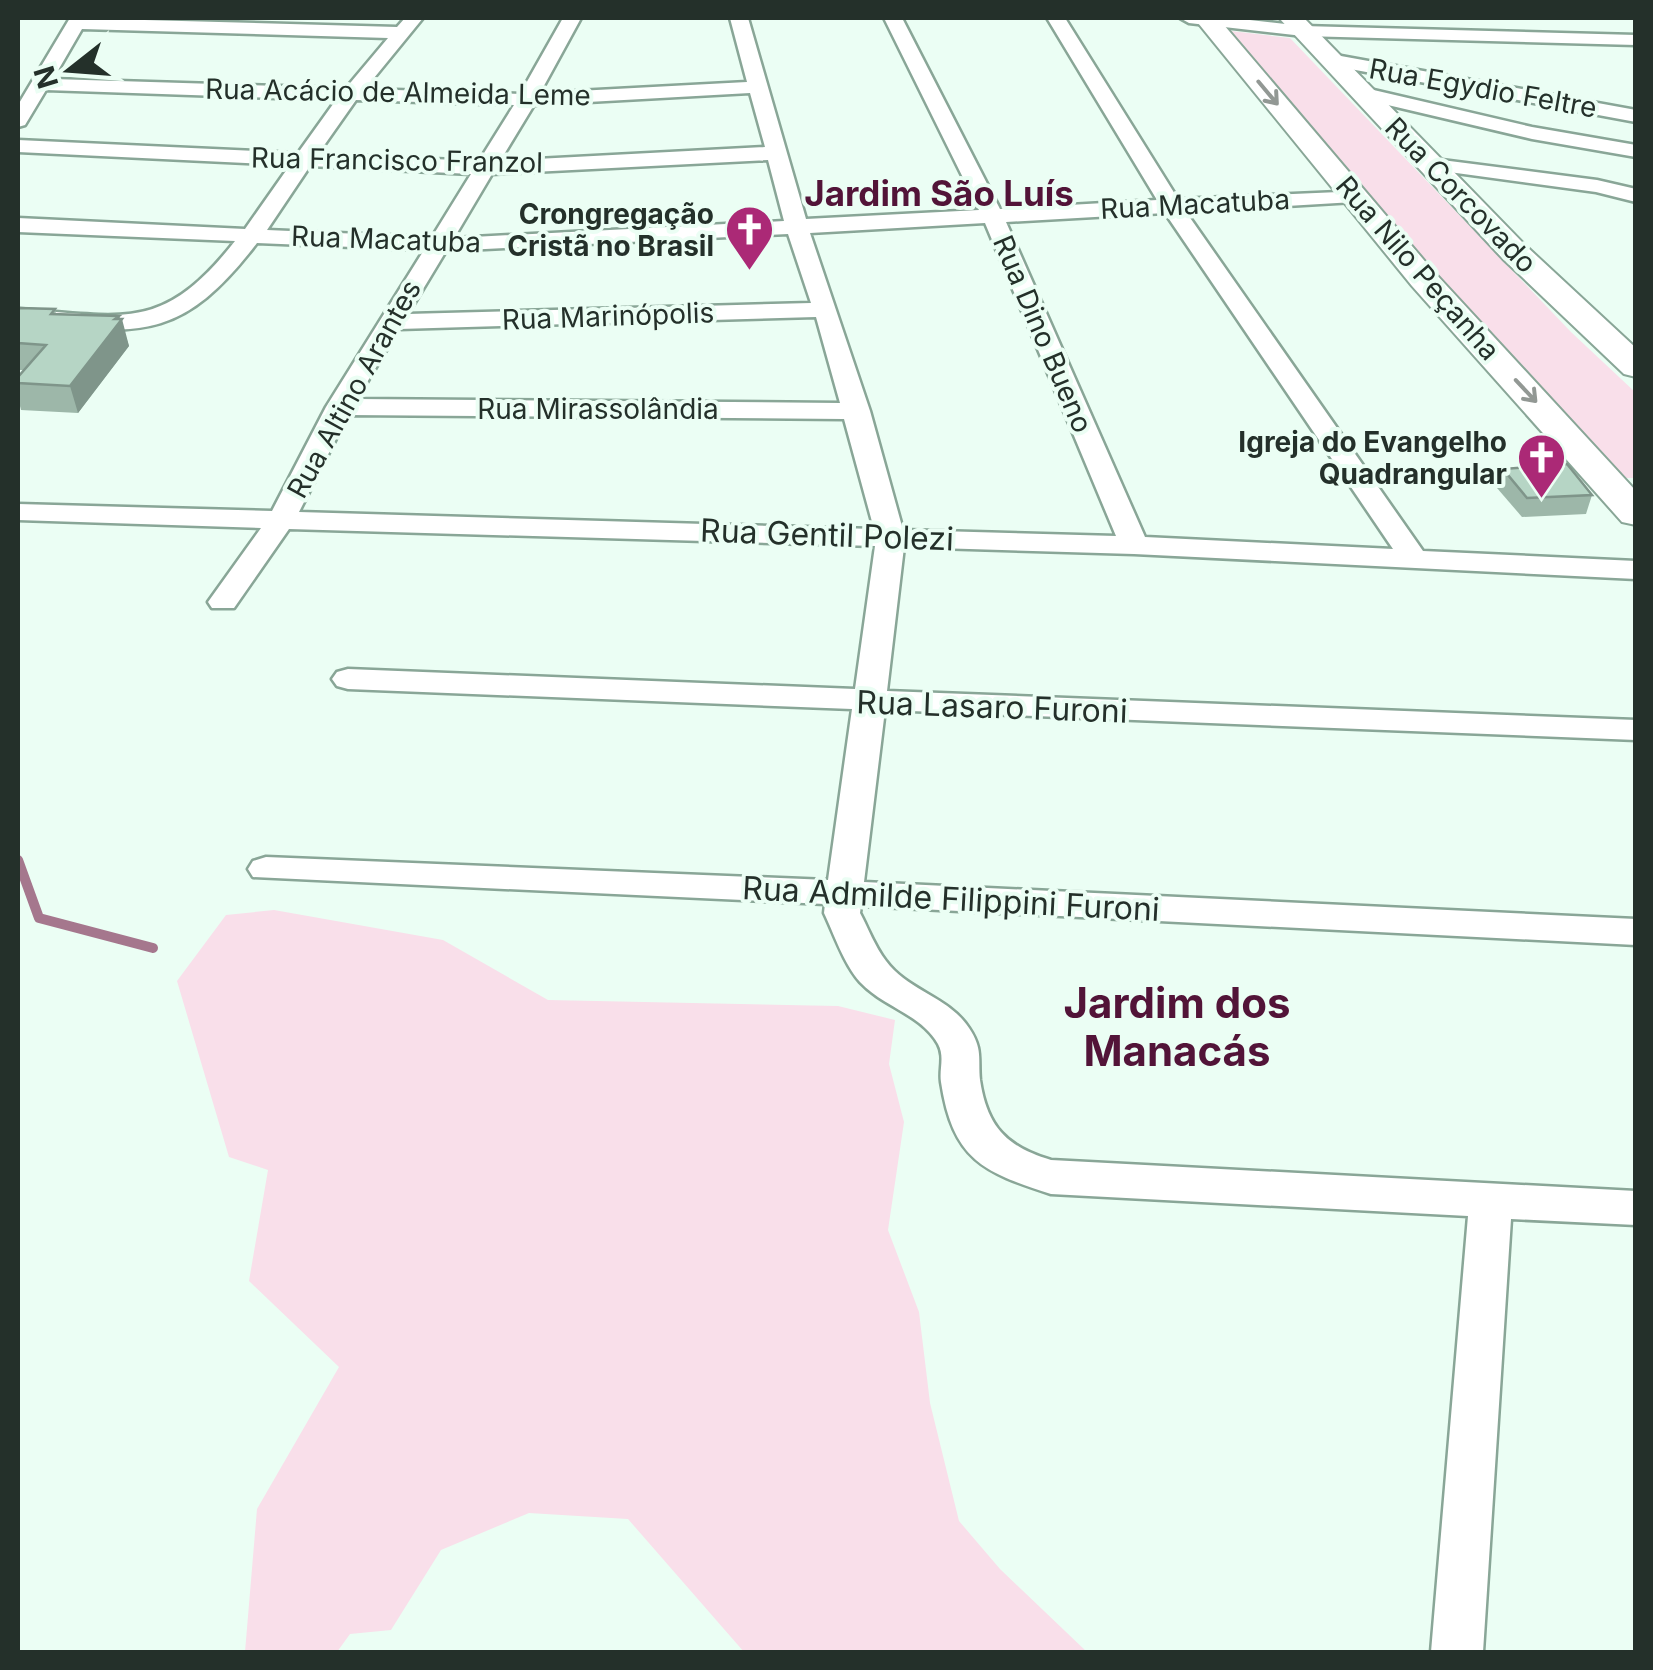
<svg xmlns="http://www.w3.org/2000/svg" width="1653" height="1670" font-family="Inter,sans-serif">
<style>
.green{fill:#f9dfea}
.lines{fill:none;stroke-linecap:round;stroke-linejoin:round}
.stream{stroke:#a5778d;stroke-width:10}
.street-casing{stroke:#89a697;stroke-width:5}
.secondary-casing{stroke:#89a697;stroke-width:4}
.street{fill:#fff;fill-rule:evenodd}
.secondary{fill:#fff;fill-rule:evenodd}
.wall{fill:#9db7a9}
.shaded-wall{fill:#7f958a}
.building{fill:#b6d5c5;stroke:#7f958a;stroke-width:2.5}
.oneway{stroke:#929894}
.labels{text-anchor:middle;stroke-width:8;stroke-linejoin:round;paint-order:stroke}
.far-street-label{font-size:28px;fill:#24302a;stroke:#ebfef4}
.far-poi-label{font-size:28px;font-weight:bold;fill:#24302a;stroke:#ebfef4;text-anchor:end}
.street-label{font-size:32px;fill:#24302a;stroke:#ebfef4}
.far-district-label{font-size:35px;font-weight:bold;fill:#521438;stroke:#ebfef4}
.district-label{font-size:42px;font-weight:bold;fill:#521438;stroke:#ebfef4}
</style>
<rect width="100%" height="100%" fill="#ebfef4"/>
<g class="green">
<path d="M 1231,31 L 1290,38 L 1571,332 L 1635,392 L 1635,478 L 1623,478 L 1493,342 Z"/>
<path d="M 274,910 L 443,940 L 548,1000 L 838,1006 L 895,1020 L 889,1064 L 904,1122 L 888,1230 L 919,1312 L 930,1403 L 959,1521 L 1000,1569 L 1087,1652 L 744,1652 L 628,1519 L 529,1513 L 441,1550 L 391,1630 L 350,1634 L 337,1652 L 245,1652 L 257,1509 L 339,1367 L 249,1281 L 268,1170 L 229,1157 L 177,981 L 226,915 Z"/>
</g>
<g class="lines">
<path class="stream" d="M 18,860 L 39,918 L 153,948"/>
<defs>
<g id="street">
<path d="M 70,18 L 397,27 L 405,18 L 423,18 L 365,89 L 520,94 L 563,18 L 581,18 L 540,93 L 747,82 L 730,18 L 748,18 L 806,219 L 979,210 L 884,18 L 902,18 L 1000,209 L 1157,200 L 1047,18 L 1065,18 L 1178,199 L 1362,191 L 1365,196 L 1362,201 L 1354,202 L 1186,212 L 1423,551 L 1636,561 L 1636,579 L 1134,554 L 904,547 L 887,691 L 1636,720 L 1636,740 L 885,710 L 864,882 L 1636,919 L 1636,945 L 861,906 L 860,913 C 868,928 875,947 886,961 C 908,991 948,996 969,1028 C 983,1049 978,1058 980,1080 C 987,1127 1007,1147 1051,1160 L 1636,1191 L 1636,1225 L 1511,1219 L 1483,1652 L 1431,1652 L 1468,1216 L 1051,1194 C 983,1172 953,1160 941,1082 C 939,1069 945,1057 938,1044 C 921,1014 883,1007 860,982 C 844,964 834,934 824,913 L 825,904 L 253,877 L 248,869 L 253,861 L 266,857 L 828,880 L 852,709 L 348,689 L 337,686 L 332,679 L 337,672 L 348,669 L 855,689 L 875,546 L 289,529 L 234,608 L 212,608 L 208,602 L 261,528 L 18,520 L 18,504 L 272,511 L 326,407 L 424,250 L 257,243 C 178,346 137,333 18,323 L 18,309 C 124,316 162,334 235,241 L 18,232 L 18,218 L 245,229 L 290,165 L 18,152 L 18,140 L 298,153 L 336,100 L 46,90 L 25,125 L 18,127 L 18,105 ZM 82,29 L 388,38 L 346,88 L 53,79 ZM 750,93 L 765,147 L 500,161 L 534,105 ZM 356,100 L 514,105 L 479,161 L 318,154 ZM 768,160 L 784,221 L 454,238 L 492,174 ZM 310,166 L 471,174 L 432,237 L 267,230 ZM 1165,213 L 1393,549 L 1145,537 L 1006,222 ZM 985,223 L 1116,536 L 903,530 L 870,411 L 810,233 ZM 788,234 L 811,303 L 408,314 L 446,251 ZM 816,317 L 840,403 L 357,399 L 399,329 ZM 348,415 L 844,419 L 874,529 L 299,512 Z"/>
<path d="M 1180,18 L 1232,18 L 1303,26 L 1636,35 L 1636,45 L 1303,36 L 1189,23 Z"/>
<path d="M 1330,54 L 1636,110 L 1636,122 L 1323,64 L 1321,60 Z"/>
<path d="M 1365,88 L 1532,127 L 1636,145 L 1636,157 L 1532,139 L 1358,98 L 1355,94 Z"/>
<path d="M 1434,159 L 1597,180 L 1636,189 L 1636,202 L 1596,192 L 1427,169 L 1424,165 Z"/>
</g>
<g id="secondary">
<path d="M 1194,18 L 1218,18 L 1434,272 L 1636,491 L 1636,525 L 1622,522 L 1412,286 Z"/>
<path d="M 1279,18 L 1304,18 L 1525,245 L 1636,348 L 1636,377 L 1624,374 L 1503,259 Z"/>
</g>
</defs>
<use href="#street" class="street-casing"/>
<use href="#secondary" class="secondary-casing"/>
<use href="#street" class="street"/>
<use href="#secondary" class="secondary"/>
</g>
<g class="wall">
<path d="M 55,309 L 56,314 L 119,316 L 129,346 L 78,413 L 21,410 L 18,398 L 18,377 L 24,370 L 18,370 L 18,310 Z"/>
<path d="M 1503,469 L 1592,495 L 1586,514 L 1522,517 L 1497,488 Z"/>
</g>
<path class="shaded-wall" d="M 119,316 L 121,321 L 122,319 L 129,346 L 78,413 L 70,386 L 115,319 Z"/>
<g class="building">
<path d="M 19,308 L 55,309 L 51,314 L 119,316 L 115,319 L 122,319 L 70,386 L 18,383 L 18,377 L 46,345 L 18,343 L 18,310 Z"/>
<path d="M 1567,464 L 1592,495 L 1527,498 L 1503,469 Z"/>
</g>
<defs><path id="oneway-shaft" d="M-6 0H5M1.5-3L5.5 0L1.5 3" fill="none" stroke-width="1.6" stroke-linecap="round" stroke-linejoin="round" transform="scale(2.5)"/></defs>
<g class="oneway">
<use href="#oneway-shaft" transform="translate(1268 93) rotate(50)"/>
<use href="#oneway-shaft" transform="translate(1526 391) rotate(47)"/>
</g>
<defs>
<symbol id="church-pin" viewBox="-11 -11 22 30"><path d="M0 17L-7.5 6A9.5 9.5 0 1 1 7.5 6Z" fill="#ab2976" stroke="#ebfef4"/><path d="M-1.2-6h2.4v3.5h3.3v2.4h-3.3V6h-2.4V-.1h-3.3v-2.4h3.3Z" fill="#fff"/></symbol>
</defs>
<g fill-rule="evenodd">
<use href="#church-pin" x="722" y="202" width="55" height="75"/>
<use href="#church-pin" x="1514" y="430" width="55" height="75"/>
</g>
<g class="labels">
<g class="far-street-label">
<text transform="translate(1483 88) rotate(10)" y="10">Rua Egydio Feltre</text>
<text transform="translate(398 92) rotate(1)" y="10">Rua Acácio de Almeida Leme</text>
<text transform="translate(397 160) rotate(1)" y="10">Rua Francisco Franzol</text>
<text transform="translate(1461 195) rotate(46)" y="10">Rua Corcovado</text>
<text transform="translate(1195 204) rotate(-3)" y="10">Rua Macatuba</text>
<text transform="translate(386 239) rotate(2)" y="10">Rua Macatuba</text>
<text transform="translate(1418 268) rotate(49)" y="10">Rua Nilo Peçanha</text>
<text transform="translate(608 316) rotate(-2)" y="10">Rua Marinópolis</text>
<text transform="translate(1043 334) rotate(67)" y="10">Rua Dino Bueno</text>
<text transform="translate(354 389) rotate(-61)" y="10">Rua Altino Arantes</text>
<text x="598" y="419">Rua Mirassolândia</text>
</g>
<g class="far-poi-label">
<text x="714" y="224">Crongregação<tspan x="714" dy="32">Cristã no Brasil</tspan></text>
<text x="1507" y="452">Igreja do Evangelho<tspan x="1507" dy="32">Quadrangular</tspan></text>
</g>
<g class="street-label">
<text transform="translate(827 535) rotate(2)" y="11">Rua Gentil Polezi</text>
<text transform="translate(992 707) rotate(2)" y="11">Rua Lasaro Furoni</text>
<text transform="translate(951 899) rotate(3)" y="11">Rua Admilde Filippini Furoni</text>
</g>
<g class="far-district-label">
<text x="939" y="206">Jardim São Luís</text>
</g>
<g class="district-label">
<text x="1177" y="1018">Jardim dos<tspan x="1177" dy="48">Manacás</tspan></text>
</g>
</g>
<rect width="1653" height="1670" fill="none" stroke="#24302a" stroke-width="40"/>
<g transform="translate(70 70) rotate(253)" stroke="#ebfef4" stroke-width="8" paint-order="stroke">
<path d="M0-8L18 38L0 25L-18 38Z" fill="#24302a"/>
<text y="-15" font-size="28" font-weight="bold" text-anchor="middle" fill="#24302a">N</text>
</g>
</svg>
